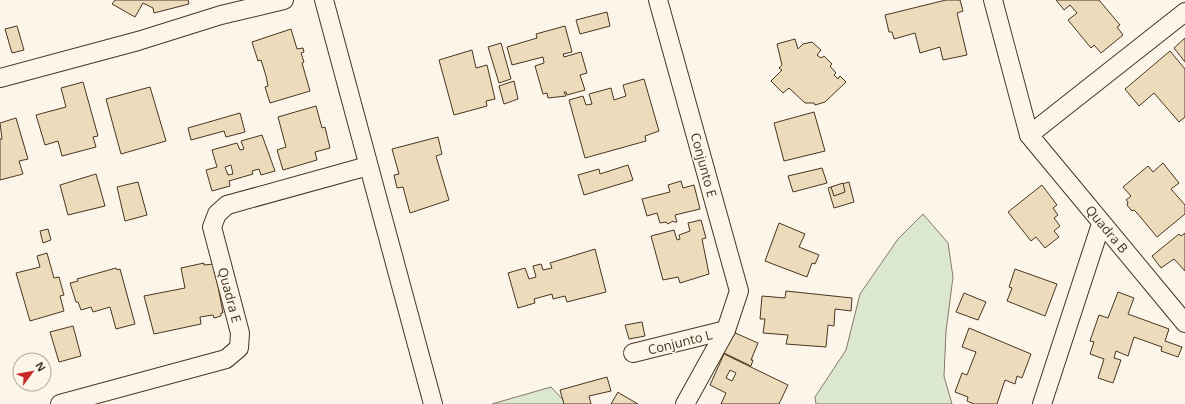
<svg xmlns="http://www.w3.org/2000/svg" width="1185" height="404" font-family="'Open Sans',sans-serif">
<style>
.green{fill:#dce7d0;stroke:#887966}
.building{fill:#ecdcbc;stroke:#4a3520;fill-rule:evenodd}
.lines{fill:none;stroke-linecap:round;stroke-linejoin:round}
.street-casing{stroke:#4a3520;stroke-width:20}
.street{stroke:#fbf6e9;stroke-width:18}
.labels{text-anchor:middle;stroke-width:3;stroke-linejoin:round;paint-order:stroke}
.street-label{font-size:13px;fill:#4a3520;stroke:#fbf6e9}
</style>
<rect width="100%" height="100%" fill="#fbf6e9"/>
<g class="green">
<path d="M 923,214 L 948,243 L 953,277 L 946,331 L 944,376 L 952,404 L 816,404 L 815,397 L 846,350 L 860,294 L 898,239 Z"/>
<path d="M 551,387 L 567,404 L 492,404 Z"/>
</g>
<g class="building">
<path d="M 115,0 L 188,0 L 189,4 L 154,13 L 153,8 L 143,3 L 135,17 L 112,4 Z"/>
<path d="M 946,0 L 960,0 L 963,11 L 957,13 L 967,55 L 943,60 L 940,47 L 920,53 L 915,33 L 894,39 L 892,32 L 889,32 L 885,15 Z"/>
<path d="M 1056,0 L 1099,0 L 1120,25 L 1117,27 L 1123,35 L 1101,53 L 1094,45 L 1091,48 L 1068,20 L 1077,13 L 1070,5 L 1064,10 Z"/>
<path d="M 607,12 L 610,26 L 580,34 L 576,20 Z"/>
<path d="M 17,26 L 24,50 L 12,53 L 5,29 Z"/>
<path d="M 565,26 L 572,52 L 563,54 L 564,57 L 581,52 L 587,73 L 580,75 L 585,90 L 567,95 L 566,92 L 564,92 L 566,96 L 548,98 L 547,93 L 543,94 L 535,66 L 544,63 L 543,57 L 512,65 L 507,47 L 537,38 L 536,34 Z"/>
<path d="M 291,29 L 297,49 L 303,48 L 304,52 L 301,53 L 304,62 L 302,63 L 310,91 L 270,103 L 265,87 L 268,86 L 266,76 L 261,60 L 258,61 L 252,42 Z"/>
<path d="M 1185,38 L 1185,62 L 1174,48 Z"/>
<path d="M 795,39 L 798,49 L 803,44 L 812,42 L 821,50 L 817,55 L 821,58 L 824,56 L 832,64 L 830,66 L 836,73 L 834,75 L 838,79 L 840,76 L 846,82 L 825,102 L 815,105 L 814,103 L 805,103 L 789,88 L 783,93 L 771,81 L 782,70 L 779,68 L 782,65 L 777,44 Z"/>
<path d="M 501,43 L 511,79 L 499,83 L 488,47 Z"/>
<path d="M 472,50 L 476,68 L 487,65 L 495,99 L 486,101 L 487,106 L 454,115 L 439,60 Z"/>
<path d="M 1170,51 L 1185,69 L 1185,117 L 1179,122 L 1154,93 L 1139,106 L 1125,89 Z"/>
<path d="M 644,79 L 659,131 L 645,136 L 646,141 L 585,158 L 569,100 L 583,96 L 586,105 L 592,104 L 589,94 L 611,88 L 614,100 L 626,96 L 623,85 Z"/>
<path d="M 514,81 L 518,99 L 504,104 L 499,86 Z"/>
<path d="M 83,82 L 98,136 L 93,137 L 96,147 L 62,156 L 58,141 L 45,145 L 36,115 L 66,107 L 61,88 Z"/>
<path d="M 150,87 L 166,141 L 121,154 L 106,99 Z"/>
<path d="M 316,106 L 322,128 L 325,127 L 330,148 L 315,152 L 317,160 L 283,170 L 277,150 L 286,147 L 278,117 Z"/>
<path d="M 814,112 L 825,151 L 784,161 L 774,123 Z"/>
<path d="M 240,113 L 245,132 L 226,137 L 224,131 L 191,140 L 188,128 Z"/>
<path d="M 16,118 L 28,159 L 19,161 L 23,174 L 0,180 L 0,139 L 2,139 L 0,123 Z"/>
<path d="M 262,135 L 275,171 L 261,175 L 259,169 L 252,171 L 253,174 L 229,181 L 230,186 L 212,191 L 206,170 L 217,167 L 212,150 L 237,143 L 240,150 L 244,149 L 241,141 ZM 231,165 L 233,174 L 228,175 L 225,167 Z"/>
<path d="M 438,137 L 442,154 L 436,156 L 449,200 L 410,213 L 403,187 L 397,188 L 394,175 L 399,174 L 392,149 Z"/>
<path d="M 1163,163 L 1179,183 L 1171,189 L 1185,205 L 1185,214 L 1157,237 L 1137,213 L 1134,210 L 1132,211 L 1127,205 L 1128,202 L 1126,200 L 1131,196 L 1123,187 L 1148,166 L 1153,172 Z"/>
<path d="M 628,165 L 633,180 L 584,195 L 578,175 L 599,169 L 600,174 Z"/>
<path d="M 822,168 L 827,183 L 793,192 L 788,176 Z"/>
<path d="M 96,174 L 105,206 L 68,215 L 60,185 Z"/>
<path d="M 681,181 L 683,188 L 694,185 L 700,209 L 675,215 L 677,222 L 674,222 L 673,221 L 668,224 L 666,222 L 660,223 L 657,213 L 647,216 L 642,199 L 670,192 L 668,185 Z"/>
<path d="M 138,182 L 147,215 L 125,221 L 117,187 Z"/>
<path d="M 849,182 L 854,202 L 834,208 L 828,188 Z"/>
<path d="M 843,183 L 845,192 L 834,196 L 831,187 Z"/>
<path d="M 1042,185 L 1057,205 L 1053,208 L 1058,215 L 1054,218 L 1060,226 L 1054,231 L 1059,237 L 1045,248 L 1036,237 L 1031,241 L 1008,212 Z"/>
<path d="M 701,220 L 706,238 L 702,239 L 709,274 L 680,283 L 678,277 L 663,280 L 651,236 L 674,230 L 677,240 L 680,239 L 679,235 L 690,231 L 688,223 Z"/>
<path d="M 779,223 L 805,234 L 799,247 L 819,255 L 815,264 L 812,263 L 807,277 L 765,261 Z"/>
<path d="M 48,229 L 51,240 L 43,243 L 40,231 Z"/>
<path d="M 1185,233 L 1185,271 L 1174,259 L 1161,268 L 1152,256 L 1179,234 L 1181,236 Z"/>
<path d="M 595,249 L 606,292 L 567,302 L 565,296 L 553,299 L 552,294 L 534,299 L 535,303 L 518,308 L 508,273 L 525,268 L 529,279 L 536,277 L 533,266 L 541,264 L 543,270 L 552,268 L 550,263 Z"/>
<path d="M 47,253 L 54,278 L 59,277 L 64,295 L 60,296 L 64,311 L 30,321 L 16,273 L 40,267 L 37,256 Z"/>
<path d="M 204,263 L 204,265 L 214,264 L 223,313 L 221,313 L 221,316 L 214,318 L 213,315 L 200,317 L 201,324 L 154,334 L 144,296 L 185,288 L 181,268 Z"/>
<path d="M 116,268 L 117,270 L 120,269 L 135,324 L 116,329 L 110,307 L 93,312 L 91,307 L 81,310 L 78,302 L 76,302 L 70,283 L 78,281 L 77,279 Z"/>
<path d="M 1015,269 L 1057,284 L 1045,316 L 1007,301 L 1012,288 L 1009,287 Z"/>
<path d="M 786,291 L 852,298 L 851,311 L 835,309 L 834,326 L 828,325 L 826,347 L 786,344 L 788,335 L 763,333 L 765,319 L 760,319 L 762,296 L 785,298 Z"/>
<path d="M 1118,292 L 1134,298 L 1128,314 L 1169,329 L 1165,341 L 1182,347 L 1178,357 L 1161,351 L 1162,347 L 1134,337 L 1128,356 L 1116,351 L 1114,358 L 1121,360 L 1113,383 L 1098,378 L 1104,359 L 1090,354 L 1094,342 L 1090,341 L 1099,315 L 1108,318 Z"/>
<path d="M 964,293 L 986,302 L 978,320 L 956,312 Z"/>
<path d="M 642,322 L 645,336 L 629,339 L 625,325 Z"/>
<path d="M 73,326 L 81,356 L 59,362 L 50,332 Z"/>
<path d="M 969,328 L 1031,354 L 1022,378 L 1017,376 L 1015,384 L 1005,380 L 997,404 L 974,404 L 967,401 L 968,397 L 955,392 L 962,373 L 967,375 L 976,352 L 962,347 Z"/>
<path d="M 733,332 L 758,343 L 751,360 L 753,360 L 751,366 L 724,353 Z"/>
<path d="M 724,354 L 788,385 L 779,404 L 721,404 L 726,393 L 710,385 ZM 730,370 L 736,373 L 732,381 L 726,378 Z"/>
<path d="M 607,377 L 611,391 L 589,396 L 591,404 L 564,404 L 560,390 Z"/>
<path d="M 618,392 L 619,393 L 638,404 L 611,404 Z"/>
</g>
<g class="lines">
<defs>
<g id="street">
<path d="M 324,0 L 433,404"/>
<path d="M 658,0 L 739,291 L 726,330 L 685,404"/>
<path d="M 993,0 L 1029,135 L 1185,323"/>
<path d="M 0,78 L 138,41 L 221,15 L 284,0"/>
<path d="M 1029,135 L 1185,12"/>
<path d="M 633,353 L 726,330"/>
<path d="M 60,404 L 226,359 L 239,348 L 240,333 L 212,227 L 217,214 L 227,205 L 368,166"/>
<path d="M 1042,404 L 1101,224"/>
</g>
</defs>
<use href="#street" class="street-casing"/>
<use href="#street" class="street"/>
</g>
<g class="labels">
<g class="street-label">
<text transform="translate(704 165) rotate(75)" y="5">Conjunto E</text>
<text transform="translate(1107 229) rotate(50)" y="5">Quadra B</text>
<text transform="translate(230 295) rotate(75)" y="5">Quadra E</text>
<text transform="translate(680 342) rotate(-14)" y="5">Conjunto L</text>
</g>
</g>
<g transform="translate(32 372) rotate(58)"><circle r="19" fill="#fbf6e9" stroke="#b4a999"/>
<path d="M0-3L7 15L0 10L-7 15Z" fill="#c62828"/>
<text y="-6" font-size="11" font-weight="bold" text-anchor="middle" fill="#4a3520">N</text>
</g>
</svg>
